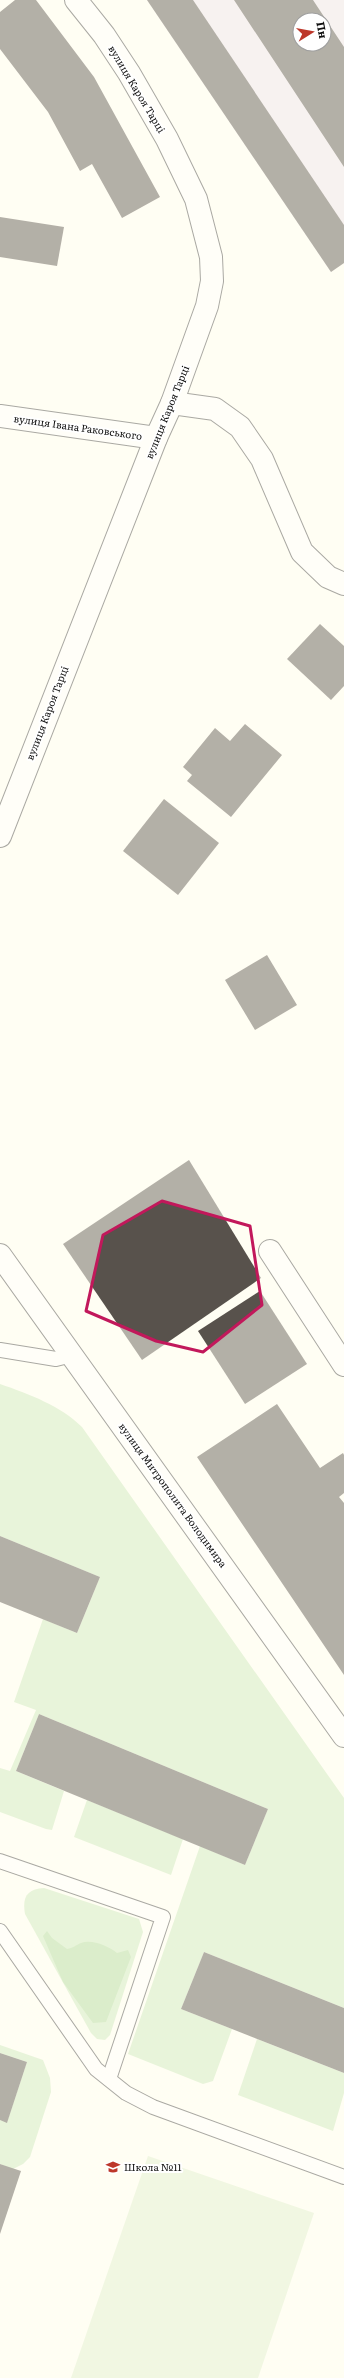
<svg xmlns="http://www.w3.org/2000/svg" width="344" height="2378" font-family="Literata,serif">
<style>
.industrial{fill:#eee5ed;fill-rule:evenodd}
.green{fill:#cde9bc}
.forest{fill:#afd99c}
.pitch{fill:#e0f0ce}
.building{fill:#58524c;fill-rule:evenodd}
.lines{fill:none;stroke-linecap:round;stroke-linejoin:round}
.service-casing{stroke:#434343;stroke-width:16}
.minor-casing{stroke:#434343;stroke-width:24}
.tertiary-casing{stroke:#434343;stroke-width:24}
.service{stroke:#fff;stroke-width:14}
.minor{stroke:#fff;stroke-width:22}
.tertiary{stroke:#fff;stroke-width:22}
.marked{fill:none;stroke:#c2185b;stroke-width:3;stroke-linejoin:round}
.labels{text-anchor:middle;stroke-width:4;stroke-linejoin:round;paint-order:stroke}
.street-label{font-size:10px;fill:#101010;stroke:#fff}
.poi-label{font-size:10px;fill:#101010;stroke:#fff;text-anchor:start}
</style>
<rect width="100%" height="100%" fill="#fffef3"/>
<path class="industrial" d="M 147,0 L 344,0 L 344,263 L 331,272 ZM 300,20 L 324,20 L 324,44 L 300,44 Z"/>
<g class="green">
<path d="M 0,1384 C 29,1394 61,1406 82,1427 L 344,1798 L 344,2008 L 204,1952 L 181,2009 L 232,2029 L 213,2081 L 203,2084 L 128,2054 L 200,1846 L 245,1865 L 268,1809 L 39,1714 L 16,1771 L 64,1791 L 52,1830 L 46,1829 L 0,1812 L 0,1768 L 10,1771 L 36,1710 L 14,1702 L 43,1619 L 77,1633 L 100,1577 L 0,1536 Z"/>
<path d="M 87,1800 L 183,1839 L 171,1875 L 74,1837 Z"/>
<path d="M 44,1888 L 139,1919 L 143,1932 L 110,2035 L 105,2040 L 97,2039 L 91,2033 L 25,1914 C 22,1897 27,1889 44,1888 Z"/>
<path d="M 257,2039 L 344,2073 L 344,2093 L 333,2131 L 238,2095 Z"/>
<path d="M 0,2045 L 43,2060 L 50,2078 L 51,2092 L 30,2157 L 23,2164 L 13,2169 L 0,2164 L 0,2120 L 7,2122 L 27,2062 L 0,2053 Z"/>
</g>
<path class="forest" d="M 47,1931 L 52,1938 L 67,1949 C 73,1948 76,1945 81,1943 C 92,1939 108,1946 117,1953 L 128,1950 L 131,1957 L 106,2022 L 93,2023 L 63,1982 L 43,1936 Z"/>
<path class="pitch" d="M 148,2156 L 314,2213 L 258,2378 L 71,2378 Z"/>
<g class="building">
<path d="M 15,0 L 36,0 L 94,77 L 160,197 L 122,218 L 92,164 L 80,171 L 48,112 L 0,49 L 0,12 Z"/>
<path d="M 147,0 L 193,0 L 344,225 L 344,263 L 331,272 Z"/>
<path d="M 234,0 L 313,0 L 344,47 L 344,167 ZM 300,20 L 324,20 L 324,44 L 300,44 Z"/>
<path d="M 0,217 L 64,227 L 57,266 L 0,257 Z"/>
<path d="M 320,624 L 344,646 L 344,686 L 331,700 L 287,659 Z"/>
<path d="M 245,724 L 282,755 L 231,817 L 187,781 L 192,775 L 183,767 L 215,728 L 230,741 Z"/>
<path d="M 164,799 L 219,843 L 178,895 L 123,851 Z"/>
<path d="M 267,955 L 297,1005 L 255,1030 L 225,980 Z"/>
<path d="M 189,1160 L 261,1278 L 142,1360 L 63,1244 Z"/>
<path d="M 260,1291 L 307,1364 L 245,1404 L 198,1331 Z"/>
<path d="M 277,1404 L 320,1468 L 343,1453 L 344,1455 L 344,1493 L 339,1497 L 344,1503 L 344,1675 L 197,1457 Z"/>
<path d="M 0,1536 L 100,1577 L 77,1633 L 0,1602 Z"/>
<path d="M 39,1714 L 268,1809 L 245,1865 L 16,1771 Z"/>
<path d="M 204,1952 L 344,2008 L 344,2073 L 181,2009 Z"/>
<path d="M 0,2053 L 27,2062 L 7,2123 L 0,2120 Z"/>
<path d="M 0,2164 L 21,2171 L 0,2234 Z"/>
</g>
<g class="lines">
<defs>
<g id="service">
<path d="M 0,1350 L 56,1359 L 72,1355"/>
<path d="M 0,1861 L 163,1917 L 109,2079"/>
<path d="M 0,1931 L 96,2069 L 126,2093 L 153,2107 L 344,2177"/>
</g>
<g id="minor">
<path d="M 172,403 L 215,409 L 240,427 L 262,459 L 302,552 L 328,577 L 344,584"/>
<path d="M 0,416 L 156,438"/>
<path d="M 270,1251 L 344,1365"/>
</g>
<g id="tertiary">
<path d="M 0,836 L 156,438 L 172,403 L 207,306 L 212,281 L 211,257 L 196,199 L 167,139 L 129,73 L 104,35 L 76,0"/>
<path d="M 0,1255 L 344,1736"/>
</g>
</defs>
<use href="#service" class="service-casing"/>
<use href="#minor" class="minor-casing"/>
<use href="#tertiary" class="tertiary-casing"/>
<use href="#service" class="service"/>
<use href="#minor" class="minor"/>
<use href="#tertiary" class="tertiary"/>
</g>
<path d="M0 0H344V2378H0ZM 162,1201 L 250,1226 L 262,1305 L 203,1352 L 156,1341 L 86,1311 L 103,1235 Z" fill="#fffef3" fill-opacity=".55" fill-rule="evenodd"/>
<path class="marked" d="M 162,1201 L 250,1226 L 262,1305 L 203,1352 L 156,1341 L 86,1311 L 103,1235 Z"/>
<defs>
<symbol id="school-bare" viewBox="-9 -9 18 18"><path d="M0-5L7-2L0 1L-7-2ZM-4 1L0 2.5L4 1V4Q0 6-4 4Z" fill="#bd372a" stroke="#fff" stroke-width="2.5" paint-order="stroke"/></symbol>
</defs>
<g fill-rule="evenodd">
<use href="#school-bare" x="103" y="2157" width="20" height="20"/>
</g>
<g class="labels">
<g class="street-label">
<text transform="translate(137 89) rotate(59)" y="4">вулиця Кароя Тарці</text>
<text transform="translate(167 412) rotate(-68)" y="4">вулиця Кароя Тарці</text>
<text transform="translate(78 427) rotate(8)" y="4">вулиця Івана Раковського</text>
<text transform="translate(47 713) rotate(-69)" y="4">вулиця Кароя Тарці</text>
<text transform="translate(173 1495) rotate(54)" y="4">вулиця Митрополита Володимира</text>
</g>
<g class="poi-label">
<text x="124" y="2171">Школа №11</text>
</g>
</g>
<g transform="translate(312 32) rotate(79)"><circle r="19" fill="#ffffff" stroke="#9f9f9f"/>
<path d="M0-3L7 15L0 10L-7 15Z" fill="#bd372a"/>
<text y="-6" font-size="11" font-weight="bold" text-anchor="middle" fill="#101010">Пн</text>
</g>
</svg>
